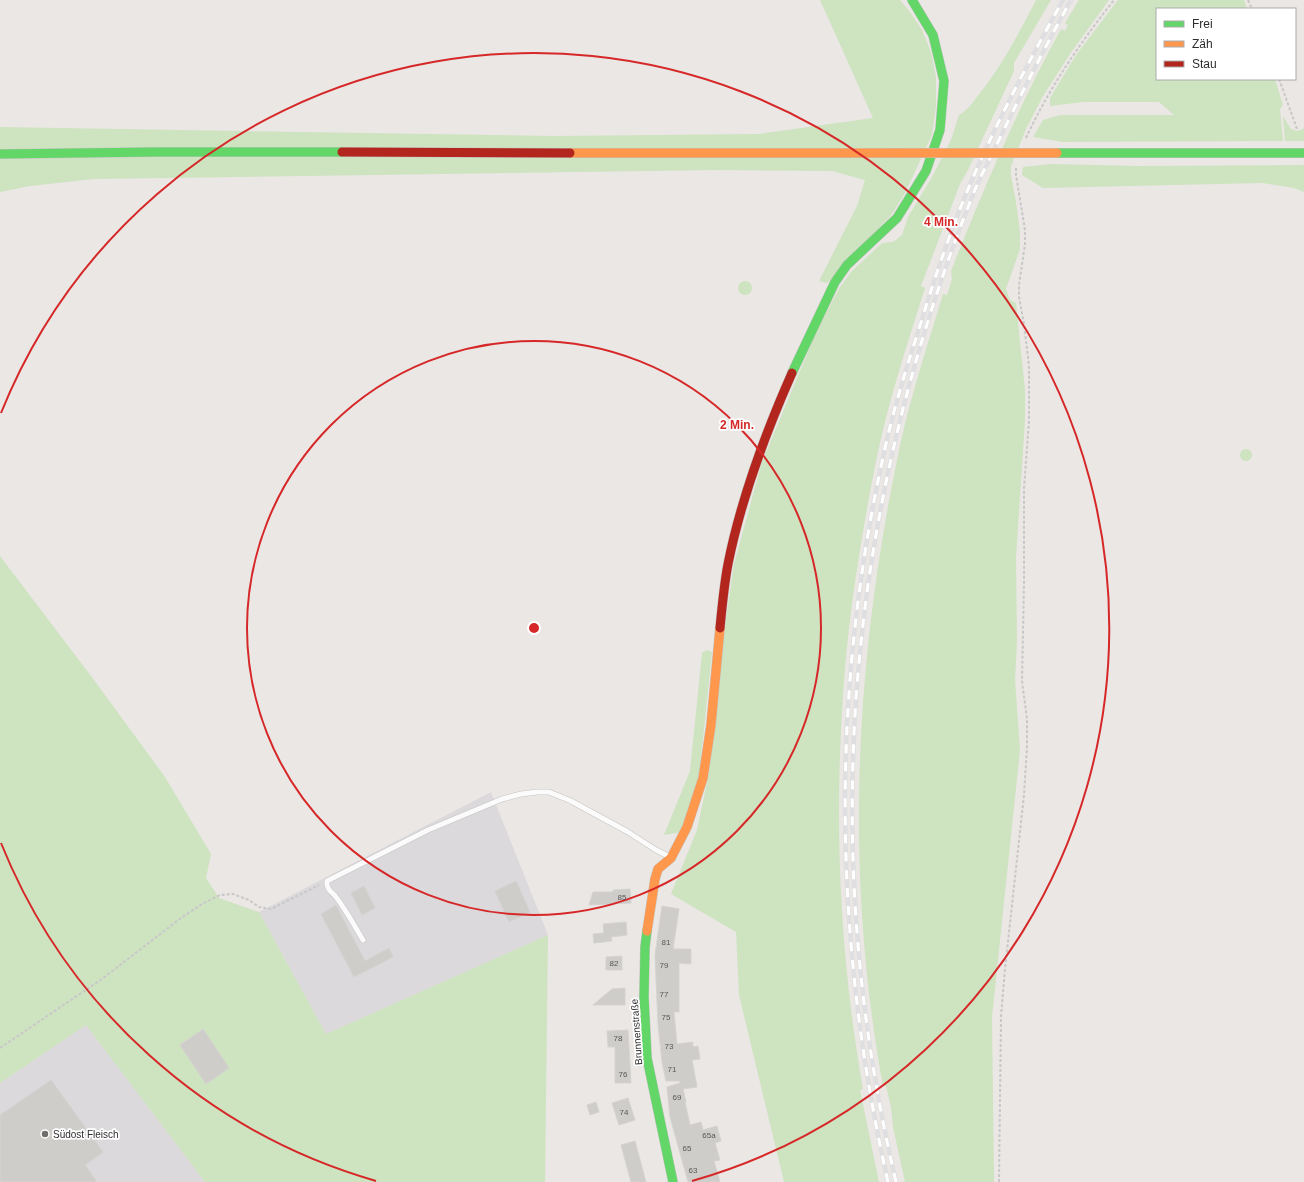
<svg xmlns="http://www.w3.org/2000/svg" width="1304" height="1182" font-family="Arial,sans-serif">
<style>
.industrial{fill:#dbd9db}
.green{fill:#cee3c0;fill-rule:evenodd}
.building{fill:#cfcdca;stroke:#d5d3d0}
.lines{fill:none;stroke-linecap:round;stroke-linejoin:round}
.lane-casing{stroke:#c4c4c3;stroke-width:6}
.fast-casing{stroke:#c4c4c3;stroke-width:10}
.slow-casing{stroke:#c4c4c3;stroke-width:10}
.jam-casing{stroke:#c4c4c3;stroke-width:10}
.path{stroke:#c8c8c8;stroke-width:2;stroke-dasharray:3 2;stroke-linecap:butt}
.lane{stroke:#fcfbfb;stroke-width:5}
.fast{stroke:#63d668;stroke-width:9}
.slow{stroke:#ff974d;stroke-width:9}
.jam{stroke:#b3261e;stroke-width:9}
.rail-casing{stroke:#dfdfe1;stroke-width:4.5}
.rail{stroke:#fff;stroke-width:3;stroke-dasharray:9;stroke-linecap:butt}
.slow-bridge-casing{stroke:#c6c4c3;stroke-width:10;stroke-linecap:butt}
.slow-bridge{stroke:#ff974d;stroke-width:9}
.ring{fill:none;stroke:#d62828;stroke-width:2}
.poi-dot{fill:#6f6e6d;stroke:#fff;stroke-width:1.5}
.labels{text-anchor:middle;stroke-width:3.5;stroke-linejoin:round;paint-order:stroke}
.number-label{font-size:8px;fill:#575756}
.street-label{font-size:10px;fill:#2d2d2d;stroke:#fff}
.poi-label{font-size:10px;fill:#2d2d2d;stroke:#fff;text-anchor:start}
.centre{fill:#d62828;stroke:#fff;stroke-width:2}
.ring-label{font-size:12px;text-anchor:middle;font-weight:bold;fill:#d62828;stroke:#fff;stroke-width:3.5;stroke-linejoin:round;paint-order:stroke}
</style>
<rect width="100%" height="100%" fill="#eae7e4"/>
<g class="industrial">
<path d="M 491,792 L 548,935 L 326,1034 L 259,912 Z"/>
<path d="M 86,1025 L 205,1182 L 0,1182 L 0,1083 Z"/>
</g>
<g class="green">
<path d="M 820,0 L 900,0 L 910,12 L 922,30 L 931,52 L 936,77 L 936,106 L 932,135 L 905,193 L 892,214 L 827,283 L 819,281 L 857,206 L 865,180 L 832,171 L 719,170 L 94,179 L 30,186 L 0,192 L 0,127 L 554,136 L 759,134 L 873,118 Z"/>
<path d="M 1036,0 L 1051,0 L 1014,63 L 1014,71 L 968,170 L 960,184 L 921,286 L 925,288 C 907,345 888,402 876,461 C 861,538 848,616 843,695 C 834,827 840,959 863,1089 L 860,1090 L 879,1182 L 784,1182 L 739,995 L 736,932 L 671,894 L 697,830 L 708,778 L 724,633 L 734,564 L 762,462 L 817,330 L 840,287 L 852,271 L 882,243 L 893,242 L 902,235 L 908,217 L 932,177 L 951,140 L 959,115 C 968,110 973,102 980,93 C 1003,64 1019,33 1036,0 Z"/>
<path d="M 1079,0 L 1109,0 L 1070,54 L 1043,96 L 1026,129 L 1011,166 L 1011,175 L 1016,202 L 1020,232 L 1020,249 L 1006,289 L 1010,300 L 1016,303 L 1025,390 L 1025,420 L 1016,557 L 1017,642 L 1015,680 L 1020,750 L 992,1017 L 994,1182 L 905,1182 L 893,1127 L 891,1107 L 886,1086 L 883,1086 C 845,878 854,672 896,465 C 907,407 926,350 943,294 L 947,295 L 952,279 L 951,271 C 984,188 1018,107 1061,29 L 1065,31 L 1068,25 L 1065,23 Z"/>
<path d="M 1118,0 L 1244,0 L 1247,9 L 1157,9 L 1157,79 L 1275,79 L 1283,105 L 1280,109 L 1283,141 L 1063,142 L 1033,137 L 1043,120 L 1060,115 L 1174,115 L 1159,102 L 1083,102 L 1050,106 L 1050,98 L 1076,55 Z"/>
<path d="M 1283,116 L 1291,129 L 1297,131 L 1303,129 L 1304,127 L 1304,141 L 1285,141 Z"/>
<path d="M 1051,164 L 1139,166 L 1304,165 L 1304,192 L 1294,188 L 1262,183 L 1043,188 L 1022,175 L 1023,167 Z"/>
<circle cx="745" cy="288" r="7"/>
<circle cx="1246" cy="455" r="6"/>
<path d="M 0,556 L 94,680 L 165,777 L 211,854 L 206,878 L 219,898 L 259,912 L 326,1034 L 548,935 L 545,1182 L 205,1182 L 86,1025 L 0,1083 ZM 203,1029 L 229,1068 L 206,1083 L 180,1045 Z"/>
<path d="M 707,650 L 712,652 L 699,777 L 682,832 L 664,835 L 690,771 L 702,653 Z"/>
</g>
<g class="building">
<path d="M 516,881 L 530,912 L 509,922 L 495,891 Z"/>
<path d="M 364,886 L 375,908 L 362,915 L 351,893 Z"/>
<path d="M 630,889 L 631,903 L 589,905 L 593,892 L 613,892 L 613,890 Z"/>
<path d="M 336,905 L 365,961 L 389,948 L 393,957 L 354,977 L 321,914 Z"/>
<path d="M 662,906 L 679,909 L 673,949 L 691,949 L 691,964 L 679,963 L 679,1012 L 674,1012 L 677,1044 L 693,1042 L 693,1047 L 698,1046 L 700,1059 L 692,1060 L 697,1087 L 683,1089 L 686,1102 L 685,1102 L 690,1125 L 701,1122 L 703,1130 L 717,1126 L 721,1141 L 715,1143 L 720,1160 L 714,1161 L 720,1182 L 688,1182 L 670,1117 L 667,1087 L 680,1083 L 680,1081 L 666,1081 L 662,1062 L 658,1024 L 655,955 Z"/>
<path d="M 626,922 L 627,935 L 611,937 L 612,941 L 594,943 L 593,934 L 604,933 L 603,924 Z"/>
<path d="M 622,956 L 622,970 L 606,970 L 606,957 Z"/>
<path d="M 625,988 L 625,1005 L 593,1005 L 612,989 Z"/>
<path d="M 203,1029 L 229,1068 L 206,1084 L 180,1045 Z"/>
<path d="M 628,1030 L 631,1083 L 615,1083 L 615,1047 L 608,1047 L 607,1031 Z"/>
<path d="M 51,1080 L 103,1152 L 85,1165 L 97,1182 L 0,1182 L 0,1115 Z"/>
<path d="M 628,1098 L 635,1120 L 619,1125 L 612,1103 Z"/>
<path d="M 596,1102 L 599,1112 L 590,1115 L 587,1105 Z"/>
<path d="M 635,1141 L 646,1182 L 631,1182 L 621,1145 Z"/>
</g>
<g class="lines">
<defs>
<path id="lane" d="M 363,940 C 354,925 346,910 336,897 C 331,891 326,889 327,881 L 428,830 L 502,799 L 521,794 L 537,792 L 549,792 L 571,801 L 628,832 L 656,850 L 668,856"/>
<g id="fast">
<path d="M 1057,153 L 1304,153"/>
<path d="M 0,154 L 154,152 L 342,152"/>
<path d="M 792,373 L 835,282 L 847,265 L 897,218 L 926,171 L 940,130 L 944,81 L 933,35 L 912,0"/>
<path d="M 647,931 L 645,947 L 644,997 L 647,1058 L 673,1182"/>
</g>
<g id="slow">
<path d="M 570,153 L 897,153"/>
<path d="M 647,931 L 655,879 L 658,869 L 671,858 L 687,827 L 703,778 L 711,725 L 720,628"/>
</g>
<g id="jam">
<path d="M 342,152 L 570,153"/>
<path d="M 720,628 C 722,607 724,585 728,564 C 741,499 765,434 792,373"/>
</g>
</defs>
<use href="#lane" class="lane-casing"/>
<use href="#fast" class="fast-casing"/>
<use href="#slow" class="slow-casing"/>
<use href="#jam" class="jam-casing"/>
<g class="path">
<path d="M 1248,0 L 1252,9"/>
<path d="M 1279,79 L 1297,129"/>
<path d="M 1026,138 C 1049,88 1080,43 1114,0"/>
<path d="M 0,1048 L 102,979 L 181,918 L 202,904 L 220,895 L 233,894 L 249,900 L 259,907 L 271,909 L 319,885"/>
<path d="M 999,1182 L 1001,1016 L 1005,969 L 1024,795 L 1027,747 L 1027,719 L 1022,681 L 1024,584 L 1024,488 L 1029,421 L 1029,366 L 1024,324 L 1019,297 L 1019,285 L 1025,244 L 1025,230 L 1016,175 L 1016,168"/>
</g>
<use href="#lane" class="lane"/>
<use href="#fast" class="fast"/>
<use href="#slow" class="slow"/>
<use href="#jam" class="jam"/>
<defs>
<g id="rail">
<path d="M 888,1182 C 834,944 830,701 882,462 C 891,418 904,375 918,332 C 933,283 949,234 969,187 C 996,123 1029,61 1063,0"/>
<path d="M 896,1182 C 817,846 846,512 974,192 C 981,175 990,159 998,142 C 1021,94 1045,47 1071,0"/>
</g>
</defs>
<use href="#rail" class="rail-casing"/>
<use href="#rail" class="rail"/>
<defs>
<path id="slow-bridge" d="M 897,153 L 1057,153"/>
</defs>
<use href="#slow-bridge" class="slow-bridge-casing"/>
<use href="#slow-bridge" class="slow-bridge"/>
</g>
<g class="ring">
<circle cx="534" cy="628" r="287"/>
<path d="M376 1181A575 575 0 0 1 1 843M1 413A575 575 0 1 1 692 1181"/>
</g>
<circle class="poi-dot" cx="45" cy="1134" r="4"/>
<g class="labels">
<g class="number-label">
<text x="622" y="900">85</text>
<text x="666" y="945">81</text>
<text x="614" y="966">82</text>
<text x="664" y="968">79</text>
<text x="664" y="997">77</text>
<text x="666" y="1020">75</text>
<text x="618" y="1041">78</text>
<text x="669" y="1049">73</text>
<text x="672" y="1072">71</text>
<text x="623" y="1077">76</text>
<text x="677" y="1100">69</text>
<text x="624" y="1115">74</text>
<text x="709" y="1138">65a</text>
<text x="687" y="1151">65</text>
<text x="693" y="1173">63</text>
</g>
<g class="street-label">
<text transform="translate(636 1032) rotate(-94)" y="4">Brunnenstraße</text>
</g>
<g class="poi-label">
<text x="53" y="1138">Südost Fleisch</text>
</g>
</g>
<circle cx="534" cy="628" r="6" class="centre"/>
<g class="ring-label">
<text x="941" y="226">4 Min.</text>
<text x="737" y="429">2 Min.</text>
</g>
<rect x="1156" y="8" width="140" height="72" fill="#ffffff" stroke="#ababab"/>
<rect x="1164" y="21" width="20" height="6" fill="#63d668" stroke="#ababab"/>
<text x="1192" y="28" font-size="12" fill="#2d2d2d">Frei</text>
<rect x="1164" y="41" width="20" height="6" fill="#ff974d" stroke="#ababab"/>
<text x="1192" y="48" font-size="12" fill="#2d2d2d">Zäh</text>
<rect x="1164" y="61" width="20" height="6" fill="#b3261e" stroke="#ababab"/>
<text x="1192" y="68" font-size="12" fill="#2d2d2d">Stau</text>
</svg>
